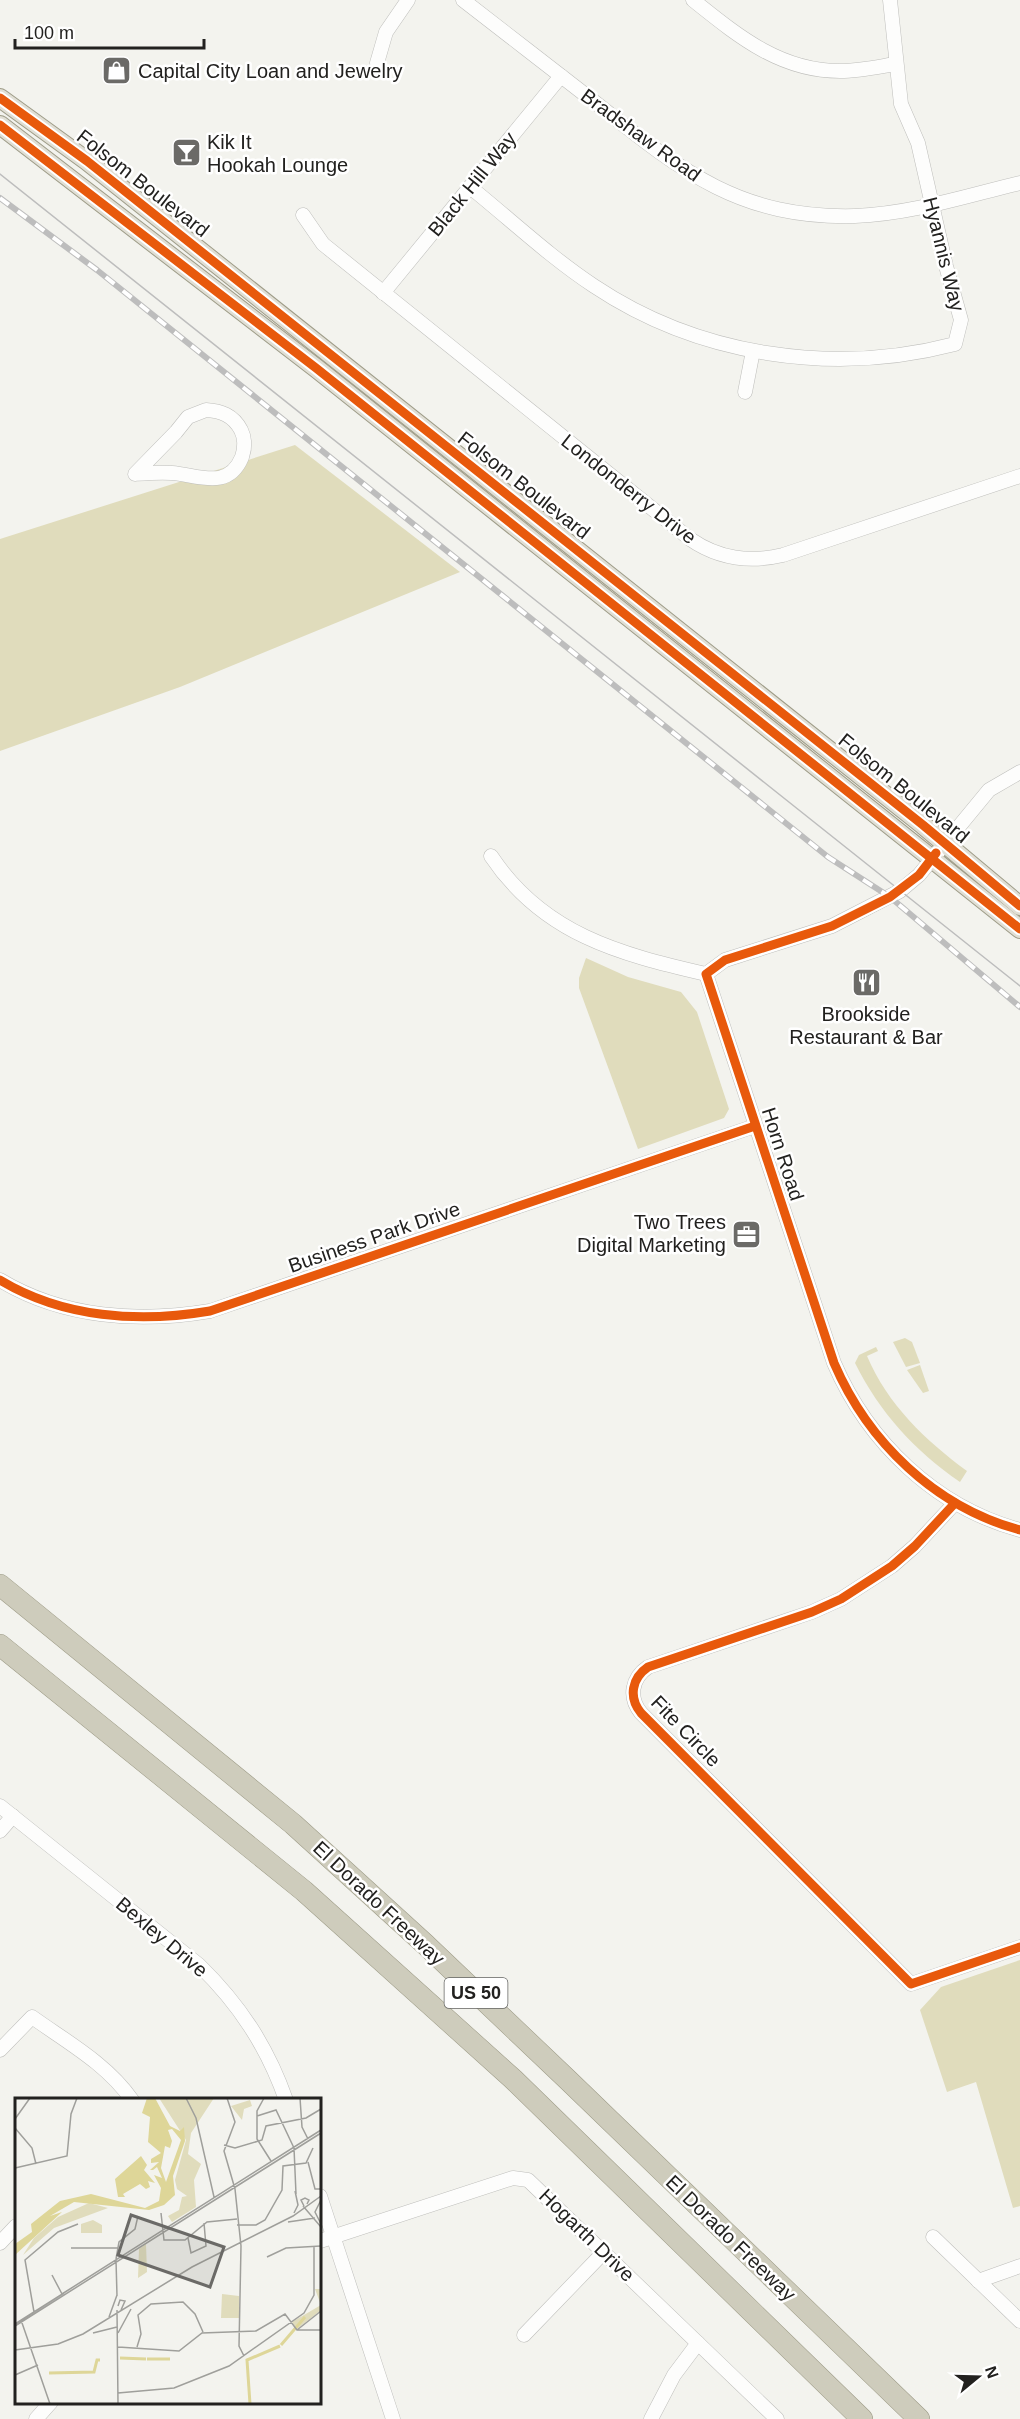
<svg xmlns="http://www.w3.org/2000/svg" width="1020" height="2419" font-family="Arial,sans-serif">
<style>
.green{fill:#e0dcbc}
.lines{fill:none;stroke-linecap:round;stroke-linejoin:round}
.minor-casing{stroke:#bebebb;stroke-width:15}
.major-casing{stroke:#9e9c88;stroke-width:20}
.highway-casing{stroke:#9e9c88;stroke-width:22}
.minor{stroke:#fdfdfc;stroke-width:14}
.major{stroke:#e1dfd5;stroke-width:18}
.highway{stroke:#ceccbc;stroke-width:21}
.tram{stroke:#bdbdbd;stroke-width:1.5}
.rail-casing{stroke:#bdbdbd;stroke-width:6}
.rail{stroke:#fff;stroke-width:4;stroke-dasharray:11;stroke-linecap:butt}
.cycleway-casing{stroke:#fff;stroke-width:13}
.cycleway{stroke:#e8590c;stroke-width:9}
.labels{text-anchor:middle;stroke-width:5;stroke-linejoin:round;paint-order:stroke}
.shield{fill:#fff;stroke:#646462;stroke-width:1.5}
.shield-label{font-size:18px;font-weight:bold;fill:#22211f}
.poi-label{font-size:20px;fill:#22211f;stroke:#fff;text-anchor:start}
.street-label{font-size:20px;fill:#22211f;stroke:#fff}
.inset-river{fill:none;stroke:#ded698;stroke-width:3}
.inset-road{fill:none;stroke:#9f9f9b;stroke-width:1.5}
.view{fill:#6b6a67;fill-opacity:0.15;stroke:#6b6a67;stroke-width:3}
.inset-edge{fill:none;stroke:#22211f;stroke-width:3}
</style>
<rect width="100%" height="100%" fill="#f3f3ee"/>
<g class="green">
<path d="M 295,445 L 460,572 L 180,687 L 0,751 L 0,539 Z"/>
<path d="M 586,958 L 628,977 L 681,992 L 697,1012 L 729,1109 L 724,1118 L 638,1149 L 579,988 L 579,978 Z"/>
<path d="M 905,1338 L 912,1342 L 920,1363 L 906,1367 L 893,1342 Z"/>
<path d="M 876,1347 L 878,1351 L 867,1356 C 888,1405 925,1440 967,1471 L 960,1482 C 914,1450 880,1413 855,1363 L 859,1355 Z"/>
<path d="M 920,1365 L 929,1391 L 923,1393 L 907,1370 Z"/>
<path d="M 1020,1960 L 1020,2206 L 1013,2208 L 976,2082 L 947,2092 L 920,2010 L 941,1987 Z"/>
</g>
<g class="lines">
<defs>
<g id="minor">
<path d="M 463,0 C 506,33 549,67 592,100 C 679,169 738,219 855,216 C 911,214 966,196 1020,183"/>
<path d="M 693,0 C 738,36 780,71 840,71 C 859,71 877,67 895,64"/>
<path d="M 377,63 L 386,32 L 408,0"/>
<path d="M 470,187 C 511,220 550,257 594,286 C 699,356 833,376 955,344 L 961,320 L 946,266 L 918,143 L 901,104 L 890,0"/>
<path d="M 303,215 L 323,244 L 690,539 C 719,559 749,563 783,555 L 1020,476"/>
<path d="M 383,293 L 561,76"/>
<path d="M 745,392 L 753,351"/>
<path d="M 206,410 C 221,411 233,415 241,430 C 245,438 245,448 242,457 C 228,491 198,475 172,473 C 160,472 148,473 135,474 L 176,432 L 188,417 Z"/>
<path d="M 1020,772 L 989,790 L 919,875 L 900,891 L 832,926 L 725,960 L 706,974 L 834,1363 C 868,1442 935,1507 1020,1530"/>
<path d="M 491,856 C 543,934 619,954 706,974"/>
<path d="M 0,1280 C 63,1318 139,1323 210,1311 L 755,1126"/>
<path d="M 955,1503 L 915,1546 L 892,1566 L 841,1599 L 812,1612 L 648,1667 C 632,1678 628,1697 641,1713 L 911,1984 L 1020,1947"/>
<path d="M 0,1806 L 199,1965 C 239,2004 267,2046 286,2100"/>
<path d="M 0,1831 L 13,1816"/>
<path d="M 0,2050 L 32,2017 C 67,2042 107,2064 132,2100"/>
<path d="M 320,2196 L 393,2419"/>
<path d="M 933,2237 L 1020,2321"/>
<path d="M 320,2241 L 513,2178 L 528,2180 L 777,2419"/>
<path d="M 0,2243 L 16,2226"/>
<path d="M 978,2281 L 1020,2266"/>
<path d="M 524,2335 L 604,2252"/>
<path d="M 36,2419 L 51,2402"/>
<path d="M 651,2419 L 674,2375 L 698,2343"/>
</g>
<g id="major">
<path d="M 0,98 L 87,161 L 923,825 L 1020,906"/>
<path d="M 0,125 L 316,368 L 1020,929"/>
</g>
<g id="highway">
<path d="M 0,1585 L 293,1824 L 426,1945 L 569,2081 L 919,2419"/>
<path d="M 0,1645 L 304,1891 L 513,2079 L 862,2419"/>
</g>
</defs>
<use href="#minor" class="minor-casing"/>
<use href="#major" class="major-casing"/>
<use href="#highway" class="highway-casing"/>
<use href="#minor" class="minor"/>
<use href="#major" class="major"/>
<use href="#highway" class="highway"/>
<path class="tram" d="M 0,174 L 1020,986"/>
<defs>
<path id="rail" d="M 0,198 L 97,270 L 828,857 L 890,897 L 1020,1007"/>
</defs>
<use href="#rail" class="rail-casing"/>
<use href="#rail" class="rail"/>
<defs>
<g id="cycleway">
<path d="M 0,98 L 87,161 L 923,825 L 1020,906"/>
<path d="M 0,125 L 316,368 L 1020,929"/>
<path d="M 936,853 L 919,875 L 890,897 L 832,926 L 725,960 L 706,974 L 834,1363 C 868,1442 935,1507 1020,1530"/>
<path d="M 0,1280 C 63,1318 139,1323 210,1311 L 755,1126"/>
<path d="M 955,1503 L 915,1546 L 892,1566 L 841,1599 L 812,1612 L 648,1667 C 632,1678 628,1697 641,1713 L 911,1984 L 1020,1947"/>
</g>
</defs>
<use href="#cycleway" class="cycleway-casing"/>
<use href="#cycleway" class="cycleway"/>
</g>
<defs>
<symbol id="shop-square" viewBox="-11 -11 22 22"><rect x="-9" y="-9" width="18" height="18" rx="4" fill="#6b6a67" stroke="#fff"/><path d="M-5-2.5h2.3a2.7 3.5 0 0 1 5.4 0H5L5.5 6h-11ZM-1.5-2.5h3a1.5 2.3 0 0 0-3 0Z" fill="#fff"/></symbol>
<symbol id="bar-square" viewBox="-11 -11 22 22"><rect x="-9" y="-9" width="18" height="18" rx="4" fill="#6b6a67" stroke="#fff"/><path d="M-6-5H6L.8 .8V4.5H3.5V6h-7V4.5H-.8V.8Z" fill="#fff"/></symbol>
<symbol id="restaurant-square" viewBox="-11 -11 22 22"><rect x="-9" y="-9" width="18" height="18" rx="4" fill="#6b6a67" stroke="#fff"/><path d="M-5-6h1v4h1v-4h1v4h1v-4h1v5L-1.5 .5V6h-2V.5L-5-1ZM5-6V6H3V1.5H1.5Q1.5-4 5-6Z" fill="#fff"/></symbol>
<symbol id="office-square" viewBox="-11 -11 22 22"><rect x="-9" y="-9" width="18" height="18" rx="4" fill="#6b6a67" stroke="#fff"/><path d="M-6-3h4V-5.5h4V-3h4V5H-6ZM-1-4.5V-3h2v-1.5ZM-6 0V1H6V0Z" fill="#fff"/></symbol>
</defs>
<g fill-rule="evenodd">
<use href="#shop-square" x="100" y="54" width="33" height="33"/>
<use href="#bar-square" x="170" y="136" width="33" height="33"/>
<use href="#restaurant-square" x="850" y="966" width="33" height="33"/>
<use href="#office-square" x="730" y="1218" width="33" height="33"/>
</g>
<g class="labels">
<rect class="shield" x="444.5" y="1978" width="63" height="30" rx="4.5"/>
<g class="shield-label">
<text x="476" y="1999">US 50</text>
</g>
<g class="poi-label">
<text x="138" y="78">Capital City Loan and Jewelry</text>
<text x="207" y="149">Kik It<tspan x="207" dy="23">Hookah Lounge</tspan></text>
<text x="866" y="1021" text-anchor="middle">Brookside<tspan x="866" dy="23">Restaurant &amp; Bar</tspan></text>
<text x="726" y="1229" text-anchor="end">Two Trees<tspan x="726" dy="23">Digital Marketing</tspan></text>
</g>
<g class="street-label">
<text transform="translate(641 135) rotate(36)" y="7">Bradshaw Road</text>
<text transform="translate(143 183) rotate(38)" y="7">Folsom Boulevard</text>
<text transform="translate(472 184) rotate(-51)" y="7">Black Hill Way</text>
<text transform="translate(944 254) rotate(76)" y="7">Hyannis Way</text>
<text transform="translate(524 485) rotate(38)" y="7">Folsom Boulevard</text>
<text transform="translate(629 489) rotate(38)" y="7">Londonderry Drive</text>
<text transform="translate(904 788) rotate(39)" y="7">Folsom Boulevard</text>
<text transform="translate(783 1154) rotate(72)" y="7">Horn Road</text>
<text transform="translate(374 1237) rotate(-19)" y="7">Business Park Drive</text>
<text transform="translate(686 1731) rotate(46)" y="7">Fite Circle</text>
<text transform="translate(379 1903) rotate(43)" y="7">El Dorado Freeway</text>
<text transform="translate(162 1937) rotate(40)" y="7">Bexley Drive</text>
<text transform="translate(587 2235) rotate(44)" y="7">Hogarth Drive</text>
<text transform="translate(731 2238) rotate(44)" y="7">El Dorado Freeway</text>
</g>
</g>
<g transform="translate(15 2098)">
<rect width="306" height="306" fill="#f3f3ee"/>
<path d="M 144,0 L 199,0 L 176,35 L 173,56 L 186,66 L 179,82 L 181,109 L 157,124 L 153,118 L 164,112 L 167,99 L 172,98 L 162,91 L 160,82 L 171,42 ZM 235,2 L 237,8 L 229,11 L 227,22 L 216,8 ZM 74,105 L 93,110 L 39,130 L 8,157 L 19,140 L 43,119 ZM 78,122 L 87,127 L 87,135 L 66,135 L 66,126 ZM 131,146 L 132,174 L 123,180 L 124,151 ZM 300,191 L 306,191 L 306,212 L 282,231 L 277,224 L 306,207 ZM 207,196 L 224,198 L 224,220 L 206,220 Z" fill="#e0dcbc"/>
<path d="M 132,0 L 140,0 L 155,28 L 165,33 L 169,29 L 170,43 L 158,78 L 160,97 L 149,107 L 134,112 L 59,104 L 35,118 L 47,114 L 0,157 L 0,146 L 17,134 L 16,126 L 45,103 L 76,96 L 130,110 L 144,103 L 146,90 L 139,77 L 147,80 L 142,69 L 138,72 L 135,72 L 144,64 L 136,65 L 136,61 L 146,55 L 133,44 L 135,19 L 127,15 ZM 157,31 L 166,42 L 151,84 L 146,70 L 150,48 L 155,50 L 157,43 L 153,32 ZM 126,58 L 132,67 L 129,72 L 140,85 L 133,83 L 135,89 L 131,91 L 125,86 L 108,96 L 110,99 L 103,99 L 100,81 Z" fill="#ded698" fill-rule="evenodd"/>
<path class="inset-river" d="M 266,247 L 290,219M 105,260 L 131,261M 132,261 L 155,261M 34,275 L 79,274 L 82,262 L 85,262M 235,306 L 232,262 L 265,248"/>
<path class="inset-road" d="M 171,0 L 181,20 L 199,99M 212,0 L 220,24 L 209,53 L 220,91 L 226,148 L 224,248 L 229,258M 249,0 L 242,13 L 242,41 L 256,63M 285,0 L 287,29 L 293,41M 242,18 L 261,12 L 279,50M 0,21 L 15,0M 0,30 L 17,50 L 21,66M 209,47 L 220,50 L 247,42 L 251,28 L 291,20 L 306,11M 279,50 L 281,96M 293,64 L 300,91 L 306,91M 0,70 L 52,58 L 56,16 L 62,0M 306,102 L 300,114 L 306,126M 288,108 L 306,129M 289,108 L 286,102 L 290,100 L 294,102 L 292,106M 146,115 L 149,142 L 170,142 L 192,124 L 222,121M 279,115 L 283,107 L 280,93M 273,124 L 300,120M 222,127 L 241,127 L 250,122 L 267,92 L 268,68 L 291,65 L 298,50M 173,140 L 176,155 L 191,148 L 189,125M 56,150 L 103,150M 252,159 L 271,150 L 306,148M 101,161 L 104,144 L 120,131 L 123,118M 101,162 L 102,198M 37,177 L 47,196M 47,196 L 306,32M 103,208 L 105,202 L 110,203 L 106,212M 102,212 L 103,306M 19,214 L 10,162 L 43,134 L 63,126M 94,219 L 102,197M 6,222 L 35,306M 0,226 L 49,195M 0,228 L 306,35M 282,232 L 306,213M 78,235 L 102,229M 103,235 L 116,211M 103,249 L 164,253 L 187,235 L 241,233 L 270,216 L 282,232 L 306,232M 122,249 L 126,236 L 123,217 L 136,206 L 168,204 L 180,216 L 188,234M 0,252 L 43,246 L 68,236 L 177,169 L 278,118 L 306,98M 0,277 L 23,267M 103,295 L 159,290 L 214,268 L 289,215 L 299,197 L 299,148"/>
<path class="view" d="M 116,117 L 209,149 L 195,189 L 103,157 Z"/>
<rect width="306" height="306" class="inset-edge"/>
</g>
<g transform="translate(978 2377) rotate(71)" stroke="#ffffff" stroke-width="4.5" paint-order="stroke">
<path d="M0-4.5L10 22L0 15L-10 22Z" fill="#22211f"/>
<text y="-9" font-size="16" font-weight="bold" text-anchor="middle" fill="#22211f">N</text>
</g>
<path d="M15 39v9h189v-9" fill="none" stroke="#22211f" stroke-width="3"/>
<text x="24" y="39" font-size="18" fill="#22211f" stroke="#ffffff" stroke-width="4.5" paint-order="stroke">100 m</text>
</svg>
